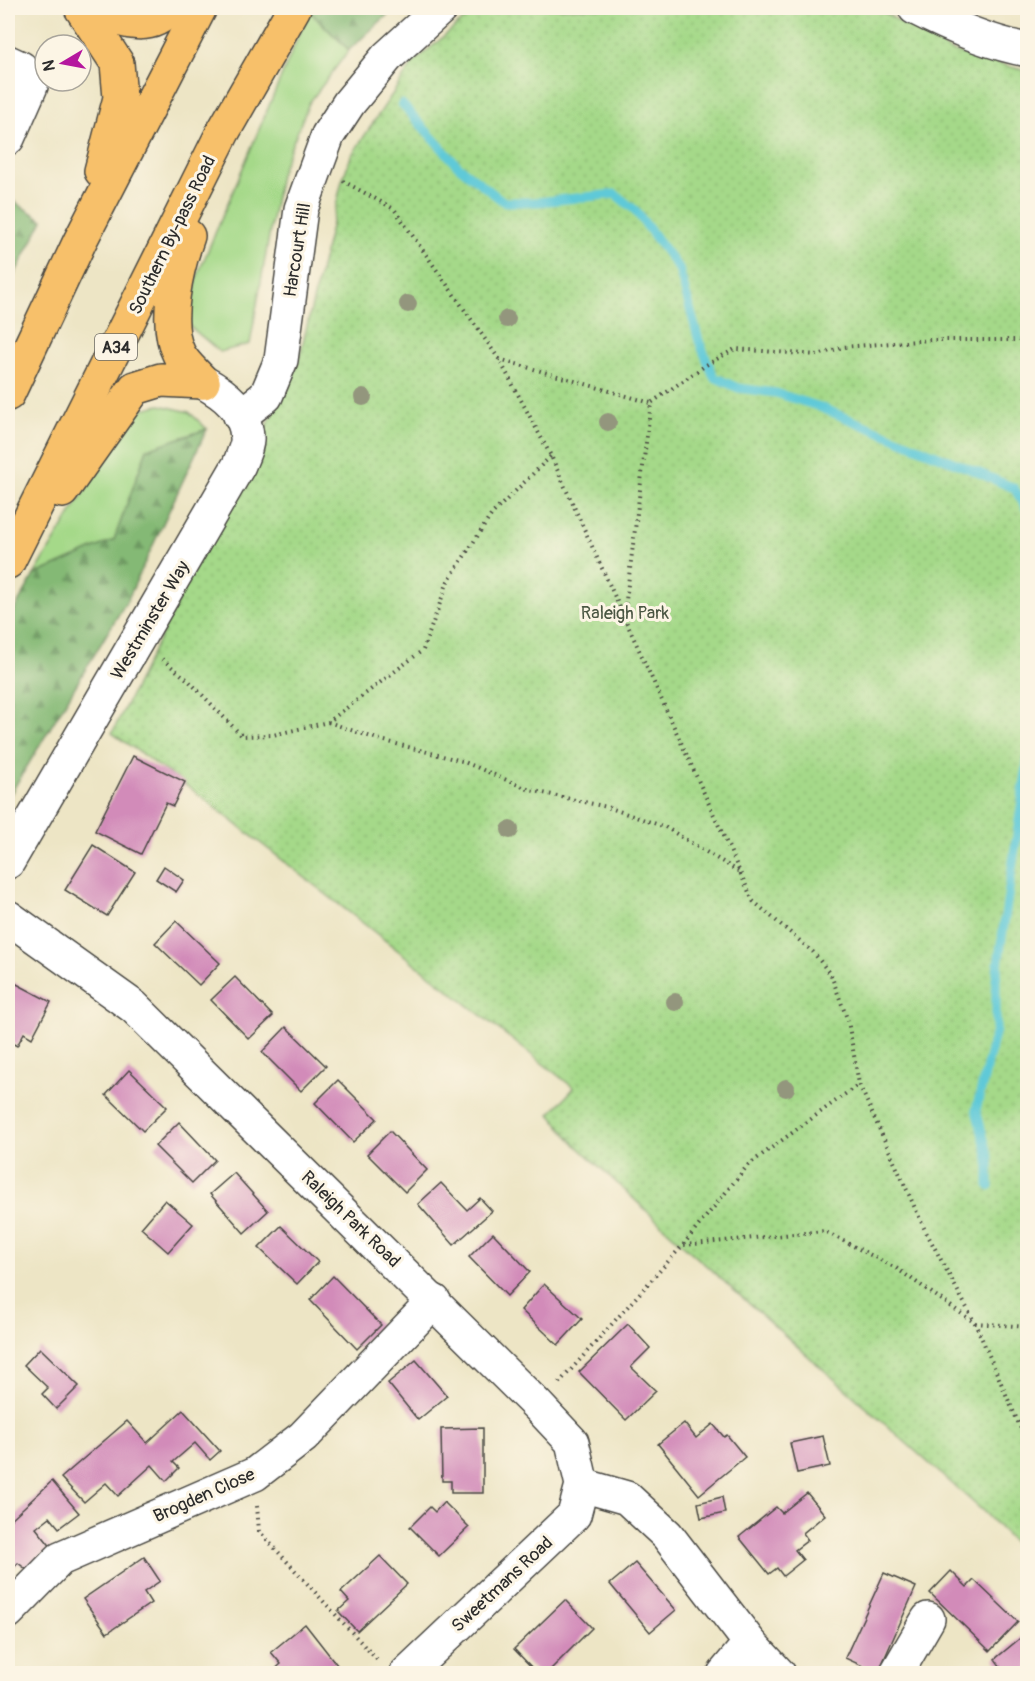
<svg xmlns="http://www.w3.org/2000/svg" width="1035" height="1681" font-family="Pangolin,sans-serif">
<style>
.grass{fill:#a5d989;stroke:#68825a;stroke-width:1.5}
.forest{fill:url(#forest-firs);stroke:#587250;stroke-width:1.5}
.park{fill:url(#park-dots);stroke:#68825a;stroke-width:1.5}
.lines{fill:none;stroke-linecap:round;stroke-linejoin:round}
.stream{stroke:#5ec9d8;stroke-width:9}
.building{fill:#d28bb9}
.minor-casing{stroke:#484742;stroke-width:36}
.highway-casing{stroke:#484742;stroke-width:36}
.path{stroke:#484742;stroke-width:4;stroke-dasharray:1.5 4.5;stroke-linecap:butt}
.minor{stroke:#fff;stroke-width:33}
.highway{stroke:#f7c06b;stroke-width:33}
.tree{fill:#93967d}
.labels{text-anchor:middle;stroke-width:6;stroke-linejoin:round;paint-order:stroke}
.shield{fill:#fcf5e5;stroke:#6a6863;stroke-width:1.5}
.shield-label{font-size:16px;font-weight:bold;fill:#2b2b2b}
.street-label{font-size:18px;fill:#2b2b2b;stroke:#fcf5e5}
.park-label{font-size:18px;fill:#4a5642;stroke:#fcf5e5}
</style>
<defs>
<pattern id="forest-firs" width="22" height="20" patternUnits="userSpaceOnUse" patternTransform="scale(1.5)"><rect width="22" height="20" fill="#84b975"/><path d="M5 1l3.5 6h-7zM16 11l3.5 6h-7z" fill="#6c9760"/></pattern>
<pattern id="park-dots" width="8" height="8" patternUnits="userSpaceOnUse" patternTransform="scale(1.5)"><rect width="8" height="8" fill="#a5d989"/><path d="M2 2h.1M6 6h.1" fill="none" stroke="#8eba76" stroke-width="1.8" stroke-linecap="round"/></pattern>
</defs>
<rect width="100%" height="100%" fill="#fcf5e5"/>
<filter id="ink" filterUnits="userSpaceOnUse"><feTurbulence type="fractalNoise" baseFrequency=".0167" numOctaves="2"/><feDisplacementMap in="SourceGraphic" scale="12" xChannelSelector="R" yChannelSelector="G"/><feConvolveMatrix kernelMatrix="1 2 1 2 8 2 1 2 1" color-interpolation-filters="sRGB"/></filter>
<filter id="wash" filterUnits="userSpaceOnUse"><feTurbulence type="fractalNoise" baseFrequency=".008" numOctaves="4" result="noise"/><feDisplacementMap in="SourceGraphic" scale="24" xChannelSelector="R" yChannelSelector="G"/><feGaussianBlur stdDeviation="1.35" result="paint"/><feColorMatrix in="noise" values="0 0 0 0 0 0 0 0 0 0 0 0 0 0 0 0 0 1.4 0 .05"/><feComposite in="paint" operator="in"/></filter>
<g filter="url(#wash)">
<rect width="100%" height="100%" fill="#ede5c5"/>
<g class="grass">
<path d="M 309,11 L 349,50 L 309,103 L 280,174 L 250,344 L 220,352 L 188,325 L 198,274 Z"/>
<path d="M 160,405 L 189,412 L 207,429 L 147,449 L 114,540 L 34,575 L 133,411 Z"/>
</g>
<g class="forest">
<path d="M 311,8 L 395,8 L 349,50 L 309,11 Z"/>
<path d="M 8,198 L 43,220 L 8,287 Z"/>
<path d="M 207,429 L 128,599 L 8,798 L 8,621 L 34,575 L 114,540 L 147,449 Z"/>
</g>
<path class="park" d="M 477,8 L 876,8 L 951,51 L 1027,71 L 1027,1556 L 984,1512 L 683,1245 L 574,1143 L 550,1114 L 574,1088 L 194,791 L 112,733 L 298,363 L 342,181 L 351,156 L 413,63 Z"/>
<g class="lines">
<g class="stream">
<path d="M 402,104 L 458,166 L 504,202 L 538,202 L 615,194 L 635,210 L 679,269 L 699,341 L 714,377 L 738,388 L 776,393 L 817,406 L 970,469 L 1014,488 L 1028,511"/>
<path d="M 989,1186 L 989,1158 L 976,1110 L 996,1030 L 996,979 L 1028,759"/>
</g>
</g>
<g id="blocks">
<g class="building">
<path d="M 133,756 L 185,782 L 173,806 L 166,803 L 141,854 L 95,831 Z"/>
<path d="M 93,845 L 135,872 L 107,916 L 65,890 Z"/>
<path d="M 164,866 L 184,880 L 176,892 L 156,879 Z"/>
<path d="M 176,921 L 220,963 L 199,985 L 155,943 Z"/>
<path d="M 235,977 L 273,1016 L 249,1039 L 211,1000 Z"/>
<path d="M 11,981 L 51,1002 L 32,1038 L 24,1033 L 17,1046 L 8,1041 L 8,987 Z"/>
<path d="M 286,1027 L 326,1066 L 301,1091 L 262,1052 Z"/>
<path d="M 129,1070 L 167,1107 L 143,1131 L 106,1095 Z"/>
<path d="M 338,1080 L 377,1119 L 353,1142 L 315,1103 Z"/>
<path d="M 179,1122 L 215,1160 L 192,1183 L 155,1146 Z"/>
<path d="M 390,1131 L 427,1170 L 405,1192 L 367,1154 Z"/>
<path d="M 234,1173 L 268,1211 L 244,1233 L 210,1194 Z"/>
<path d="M 441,1183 L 467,1210 L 480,1198 L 492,1211 L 454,1245 L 418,1204 Z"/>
<path d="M 165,1200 L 193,1224 L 168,1252 L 141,1228 Z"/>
<path d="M 281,1226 L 318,1262 L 297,1284 L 259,1248 Z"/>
<path d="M 493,1233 L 530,1272 L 507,1296 L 469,1257 Z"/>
<path d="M 333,1276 L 381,1325 L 357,1349 L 310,1300 Z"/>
<path d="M 544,1284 L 582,1319 L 558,1345 L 521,1310 Z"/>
<path d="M 628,1324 L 650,1348 L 631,1367 L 656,1391 L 626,1420 L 579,1372 Z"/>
<path d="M 40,1348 L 79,1386 L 56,1409 L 42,1394 L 48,1388 L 24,1365 Z"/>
<path d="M 416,1360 L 447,1396 L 418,1420 L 388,1383 Z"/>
<path d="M 183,1410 L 220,1451 L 210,1460 L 195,1443 L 173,1462 L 179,1468 L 166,1481 L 152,1465 L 118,1496 L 106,1483 L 84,1502 L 61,1478 L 127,1421 L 147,1443 Z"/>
<path d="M 684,1423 L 696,1438 L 713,1424 L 724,1437 L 727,1435 L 745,1457 L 699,1495 L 658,1444 Z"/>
<path d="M 483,1428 L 483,1493 L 451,1493 L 451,1481 L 442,1481 L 441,1429 Z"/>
<path d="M 823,1436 L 830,1466 L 797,1473 L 790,1443 Z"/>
<path d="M 52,1481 L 79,1513 L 59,1528 L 50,1517 L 36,1528 L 52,1548 L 26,1569 L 18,1563 L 8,1574 L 8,1522 Z"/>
<path d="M 807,1493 L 825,1515 L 803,1533 L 808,1540 L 795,1550 L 803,1560 L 783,1576 L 777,1568 L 769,1574 L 739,1537 L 776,1507 L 782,1513 Z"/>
<path d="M 722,1497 L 725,1513 L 701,1518 L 698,1503 Z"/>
<path d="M 444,1502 L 469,1527 L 439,1556 L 410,1527 L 430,1507 L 435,1512 Z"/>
<path d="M 380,1556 L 407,1584 L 357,1631 L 338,1611 L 349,1601 L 341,1592 Z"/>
<path d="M 144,1557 L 160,1581 L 144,1592 L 151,1603 L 107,1633 L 83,1599 Z"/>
<path d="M 635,1563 L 676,1610 L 650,1632 L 610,1584 Z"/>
<path d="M 951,1571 L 967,1587 L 974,1580 L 1018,1622 L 990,1651 L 930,1593 Z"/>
<path d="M 884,1573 L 916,1587 L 878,1673 L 845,1658 Z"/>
<path d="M 565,1600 L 592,1628 L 546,1674 L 538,1674 L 514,1649 Z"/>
<path d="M 305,1624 L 341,1670 L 337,1674 L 270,1674 L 281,1664 L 271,1652 Z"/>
<path d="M 1024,1635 L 1028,1639 L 1028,1674 L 1006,1674 L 995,1659 Z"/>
</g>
</g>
</g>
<g filter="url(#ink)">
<use href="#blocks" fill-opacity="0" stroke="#484742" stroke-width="1.5"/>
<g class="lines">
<defs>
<g id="minor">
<path d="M 915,8 C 950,26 989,43 1028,50"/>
<path d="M 8,62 L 21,68 L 31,86 L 8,138"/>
<path d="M 240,416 L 266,396 L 281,360 L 301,209 L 328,135 L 349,103 L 387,57 L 441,8"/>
<path d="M 8,862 L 239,465 C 242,457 248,445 247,437 C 245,409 225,394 203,382"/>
<path d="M 8,917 L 134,1007 L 538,1406 L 572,1442 L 582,1485 L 574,1515 L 406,1674"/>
<path d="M 582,1485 L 627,1498 L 667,1535 L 750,1643 L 779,1674"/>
<path d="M 8,1612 L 60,1559 L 255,1474 L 303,1437 L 434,1301"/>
<path d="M 724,1674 L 750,1643"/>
<path d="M 896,1674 L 928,1619"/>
</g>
<g id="highway">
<path d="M 81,8 L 117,63 L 120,98 L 101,171"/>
<path d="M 93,8 C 118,20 149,34 170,8"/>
<path d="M 188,236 C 177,267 163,323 179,354 C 184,364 196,374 203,382"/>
<path d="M 8,394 L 80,241 L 200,8"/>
<path d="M 62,491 L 135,388 L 161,380 L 203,382"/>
<path d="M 8,562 L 223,132 L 294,8"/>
</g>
</defs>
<use href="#minor" class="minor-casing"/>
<use href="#highway" class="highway-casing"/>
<g class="path">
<path d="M 343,181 L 394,209 L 499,359 L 551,456 L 753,901 L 813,952 L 831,975 L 848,1021 L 859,1084 L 925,1230 L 975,1323 L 1028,1445"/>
<path d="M 499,359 L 651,403"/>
<path d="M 624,616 L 651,403 L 706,365 L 735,349 L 818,355 L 843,347 L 930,340 L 1028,340"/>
<path d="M 162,659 L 188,680 L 242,736 L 273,735 L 328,722 L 423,650 L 448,581 L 492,514 L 551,456"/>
<path d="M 328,722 L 377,739 L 462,761 L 530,790 L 607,807 L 665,827 L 741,873"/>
<path d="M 684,1245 L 824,1231 L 896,1268 L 975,1323 L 1028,1327"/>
<path d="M 559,1383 L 683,1245 L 748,1165 L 859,1084"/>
<path d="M 257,1506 L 259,1531 L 379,1662"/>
</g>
<use href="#minor" class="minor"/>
<use href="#highway" class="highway"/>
</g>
<g class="tree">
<circle cx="408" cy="304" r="9"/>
<circle cx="507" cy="319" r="9"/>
<circle cx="363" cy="397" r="9"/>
<circle cx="608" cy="422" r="9"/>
<circle cx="510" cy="830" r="9"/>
<circle cx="675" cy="1002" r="9"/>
<circle cx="786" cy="1088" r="9"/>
</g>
</g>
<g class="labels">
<rect class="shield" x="95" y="334" width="42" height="26" rx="4.5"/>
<g class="shield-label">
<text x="116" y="353">A34</text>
</g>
<g class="street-label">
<text transform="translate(172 235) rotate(-64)" y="6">Southern By-pass Road</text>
<text transform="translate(297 250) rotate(-81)" y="6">Harcourt Hill</text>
<text transform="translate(150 620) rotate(-59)" y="6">Westminster Way</text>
<text transform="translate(351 1219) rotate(44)" y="6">Raleigh Park Road</text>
<text transform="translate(204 1495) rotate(-24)" y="6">Brogden Close</text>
<text transform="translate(502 1584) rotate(-43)" y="6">Sweetmans Road</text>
</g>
<g class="park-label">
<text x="625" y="619">Raleigh Park</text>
</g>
</g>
<rect width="1035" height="1681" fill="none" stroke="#fcf5e5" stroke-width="30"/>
<g transform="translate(63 63) rotate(260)"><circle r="28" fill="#fcf5e5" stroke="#a8a49b" stroke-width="1.5"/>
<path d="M0-4.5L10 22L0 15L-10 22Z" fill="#b5179e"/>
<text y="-9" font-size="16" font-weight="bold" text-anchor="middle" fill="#2b2b2b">N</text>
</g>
</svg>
